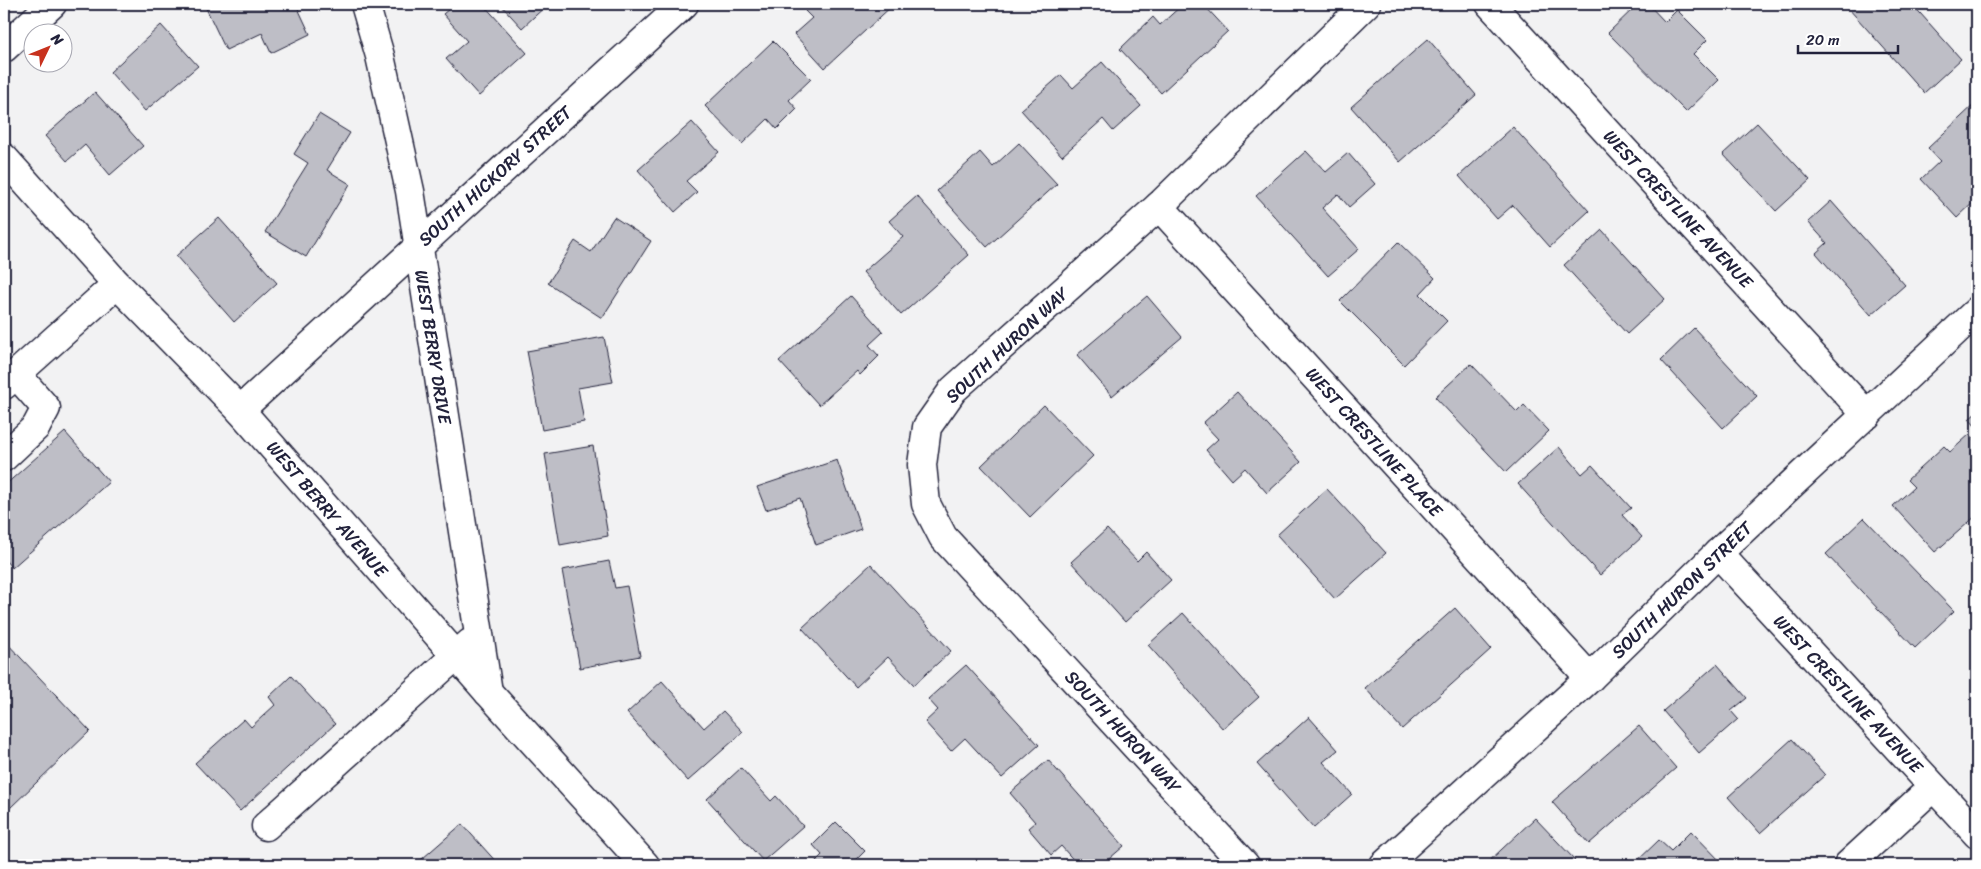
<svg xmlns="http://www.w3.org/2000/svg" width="1981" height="869" font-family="Sriracha,sans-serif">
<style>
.building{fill:#bebec6;stroke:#22223b}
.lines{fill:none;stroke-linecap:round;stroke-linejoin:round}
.minor-casing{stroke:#22223b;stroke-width:31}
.minor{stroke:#fff;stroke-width:28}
.labels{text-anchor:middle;stroke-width:4;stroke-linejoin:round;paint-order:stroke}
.street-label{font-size:18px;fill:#22223b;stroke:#fff}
</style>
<rect width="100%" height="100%" fill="#f2f2f3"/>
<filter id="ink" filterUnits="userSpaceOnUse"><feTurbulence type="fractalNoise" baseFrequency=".02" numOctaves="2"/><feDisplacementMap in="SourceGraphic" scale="10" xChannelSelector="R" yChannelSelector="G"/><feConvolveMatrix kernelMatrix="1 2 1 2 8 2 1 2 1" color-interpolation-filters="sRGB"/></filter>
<g filter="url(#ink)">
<g class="building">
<path d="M 204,4 L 296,4 L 310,34 L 271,53 L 262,33 L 226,50 Z"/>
<path d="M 455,4 L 483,4 L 527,53 L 479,96 L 446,59 L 467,41 L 443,14 Z"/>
<path d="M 500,4 L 548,4 L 522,28 Z"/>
<path d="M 814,4 L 894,4 L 825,68 L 794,34 L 812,18 L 805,11 Z"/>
<path d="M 1183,4 L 1203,4 L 1228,31 L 1161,93 L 1120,49 L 1153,17 L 1160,25 Z"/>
<path d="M 1638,4 L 1648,4 L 1665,22 L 1677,10 L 1707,40 L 1693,54 L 1719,80 L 1686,112 L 1608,33 Z"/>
<path d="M 1853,4 L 1912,4 L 1961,59 L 1924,93 L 1848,8 Z"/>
<path d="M 161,25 L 198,66 L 145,111 L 110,72 Z"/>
<path d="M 1428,39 L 1476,95 L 1400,162 L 1351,107 Z"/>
<path d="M 773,41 L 811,79 L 789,100 L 797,109 L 777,129 L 768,119 L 742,144 L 705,106 Z"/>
<path d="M 1102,62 L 1141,106 L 1113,131 L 1103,119 L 1062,156 L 1021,110 L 1061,75 L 1073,88 Z"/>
<path d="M 95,92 L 143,146 L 110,175 L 85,145 L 67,161 L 45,136 Z"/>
<path d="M 1977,102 L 1977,199 L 1957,218 L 1921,179 L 1940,161 L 1928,148 Z"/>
<path d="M 319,114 L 350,133 L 327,170 L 350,184 L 306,257 L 265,232 L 308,163 L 294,154 Z"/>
<path d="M 692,122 L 719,152 L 686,181 L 697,192 L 675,212 L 638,170 Z"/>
<path d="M 1757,123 L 1810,180 L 1776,211 L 1723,154 Z"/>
<path d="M 1513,127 L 1589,211 L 1550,247 L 1513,205 L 1497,219 L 1459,176 Z"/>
<path d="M 1019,143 L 1057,184 L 987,247 L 937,191 L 980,152 L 993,167 Z"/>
<path d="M 1306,151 L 1326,172 L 1348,153 L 1375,184 L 1349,207 L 1338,194 L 1322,208 L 1359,249 L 1328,276 L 1256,196 Z"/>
<path d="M 917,196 L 969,255 L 901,315 L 863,272 L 903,237 L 889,221 Z"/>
<path d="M 1831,201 L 1905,285 L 1871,315 L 1816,253 L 1827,243 L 1808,222 Z"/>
<path d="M 614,217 L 651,241 L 602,318 L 548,283 L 575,241 L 591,252 Z"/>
<path d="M 219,218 L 277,283 L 234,322 L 176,256 Z"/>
<path d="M 1602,230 L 1665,299 L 1627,334 L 1564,265 Z"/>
<path d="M 1398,242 L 1435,278 L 1420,294 L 1447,321 L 1404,365 L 1340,301 Z"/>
<path d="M 851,296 L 883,332 L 869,345 L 879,356 L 860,375 L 857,371 L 819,405 L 779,361 Z"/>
<path d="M 1147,296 L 1182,337 L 1112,396 L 1077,355 Z"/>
<path d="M 1694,328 L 1757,396 L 1723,428 L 1661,360 Z"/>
<path d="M 604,337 L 613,382 L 578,388 L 584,422 L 542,430 L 527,351 Z"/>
<path d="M 1471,364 L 1517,412 L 1524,405 L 1549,431 L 1506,472 L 1435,397 Z"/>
<path d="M 1237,392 L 1301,462 L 1267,493 L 1245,468 L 1232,480 L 1206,450 L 1218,439 L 1203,423 Z"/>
<path d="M 1044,405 L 1093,456 L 1030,517 L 981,466 Z"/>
<path d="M 1977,412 L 1977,428 L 1969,419 Z"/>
<path d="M 65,432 L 109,482 L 12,568 L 4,559 L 4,486 Z"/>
<path d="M 1970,434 L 1977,442 L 1977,515 L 1935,552 L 1893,506 L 1914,487 L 1907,480 L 1944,446 L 1950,452 Z"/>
<path d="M 593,446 L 608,536 L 560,545 L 545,454 Z"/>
<path d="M 1559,447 L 1582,474 L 1592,465 L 1631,508 L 1622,515 L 1642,537 L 1600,575 L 1518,484 Z"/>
<path d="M 837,460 L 861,529 L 816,545 L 800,498 L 766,510 L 757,487 Z"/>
<path d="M 1327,489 L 1386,553 L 1335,599 L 1277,535 Z"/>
<path d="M 1864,518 L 1954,611 L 1915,648 L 1826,554 Z"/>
<path d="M 1107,529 L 1137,561 L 1146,552 L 1171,580 L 1125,622 L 1071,562 Z"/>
<path d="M 609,561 L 615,588 L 627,586 L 640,656 L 580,668 L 562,570 Z"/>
<path d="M 871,564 L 951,651 L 914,685 L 888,657 L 856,687 L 802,628 Z"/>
<path d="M 1455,608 L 1491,649 L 1402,729 L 1365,688 Z"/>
<path d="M 1183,613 L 1259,697 L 1223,729 L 1148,645 Z"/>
<path d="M 4,640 L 90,731 L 10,808 L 4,802 Z"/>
<path d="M 1717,664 L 1747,698 L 1731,711 L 1738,719 L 1699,753 L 1663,711 Z"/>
<path d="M 966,665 L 1039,745 L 1002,778 L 965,738 L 951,751 L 925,722 L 938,710 L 928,699 Z"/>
<path d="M 291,676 L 335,724 L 240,811 L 195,763 L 244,719 L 251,727 L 275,705 L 269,697 Z"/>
<path d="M 662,681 L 704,728 L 723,711 L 743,732 L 688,781 L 627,713 Z"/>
<path d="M 1309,717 L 1338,750 L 1323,762 L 1352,794 L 1314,828 L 1257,764 Z"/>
<path d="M 1639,726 L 1676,768 L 1589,844 L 1552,802 Z"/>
<path d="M 1792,739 L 1825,775 L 1760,833 L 1728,797 Z"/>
<path d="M 1048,760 L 1124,846 L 1102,865 L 1078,865 L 1061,846 L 1051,855 L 1028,828 L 1035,822 L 1010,793 Z"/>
<path d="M 741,768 L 771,801 L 776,796 L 803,826 L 763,861 L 707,799 Z"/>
<path d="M 1535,818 L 1575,860 L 1570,865 L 1485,865 Z"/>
<path d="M 836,822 L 865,851 L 851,865 L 812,865 L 822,855 L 813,845 Z"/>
<path d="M 462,824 L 499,865 L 415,865 Z"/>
<path d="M 1691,831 L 1724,865 L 1633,865 L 1659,840 L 1671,851 Z"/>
</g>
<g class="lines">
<defs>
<g id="minor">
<path d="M 365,4 L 380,56 L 410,191 L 488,692"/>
<path d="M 1490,4 L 1867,415"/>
<path d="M 4,48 L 52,4"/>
<path d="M 4,158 L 117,284 L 240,410 L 488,692 L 645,865"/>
<path d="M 1159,206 L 1590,678"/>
<path d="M 4,385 L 117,284"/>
<path d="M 240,410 L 684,4"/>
<path d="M 4,457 L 36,427 L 46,408 L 16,374"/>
<path d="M 1718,553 L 1977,834"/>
<path d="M 266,826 L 470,643"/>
<path d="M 1245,865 L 943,537 L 926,504 L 922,465 L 927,427 L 953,390 L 1159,206 L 1366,4"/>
<path d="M 1384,865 L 1590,678 L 1718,553 L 1977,311"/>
<path d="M 1848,865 L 1933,787"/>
</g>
</defs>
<use href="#minor" class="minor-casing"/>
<use href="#minor" class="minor"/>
</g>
</g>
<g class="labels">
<g class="street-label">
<text transform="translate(495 176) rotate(-42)" y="6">SOUTH HICKORY STREET</text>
<text transform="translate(1678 209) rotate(47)" y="6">WEST CRESTLINE AVENUE</text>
<text transform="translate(1007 345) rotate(-43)" y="6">SOUTH HURON WAY</text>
<text transform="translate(433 347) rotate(81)" y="6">WEST BERRY DRIVE</text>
<text transform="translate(1374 442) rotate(48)" y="6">WEST CRESTLINE PLACE</text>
<text transform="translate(327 509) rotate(49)" y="6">WEST BERRY AVENUE</text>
<text transform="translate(1682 590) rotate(-44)" y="6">SOUTH HURON STREET</text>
<text transform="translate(1848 694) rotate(47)" y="6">WEST CRESTLINE AVENUE</text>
<text transform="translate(1123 732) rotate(47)" y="6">SOUTH HURON WAY</text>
</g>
</g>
<rect width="1981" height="869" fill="none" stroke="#fff" stroke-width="20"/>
<rect x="10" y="10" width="1961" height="849" fill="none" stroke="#22223b" stroke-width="2" filter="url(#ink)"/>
<g transform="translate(48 48) rotate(47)"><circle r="24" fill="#ffffff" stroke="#a7a7b1"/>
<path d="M0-4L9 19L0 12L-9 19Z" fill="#c8321e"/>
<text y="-8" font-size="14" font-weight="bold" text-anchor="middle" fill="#22223b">N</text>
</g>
<path d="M1798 45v8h100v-8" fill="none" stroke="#22223b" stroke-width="2.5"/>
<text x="1806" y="45" font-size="15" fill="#22223b" stroke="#ffffff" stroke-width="4" paint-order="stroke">20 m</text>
</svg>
